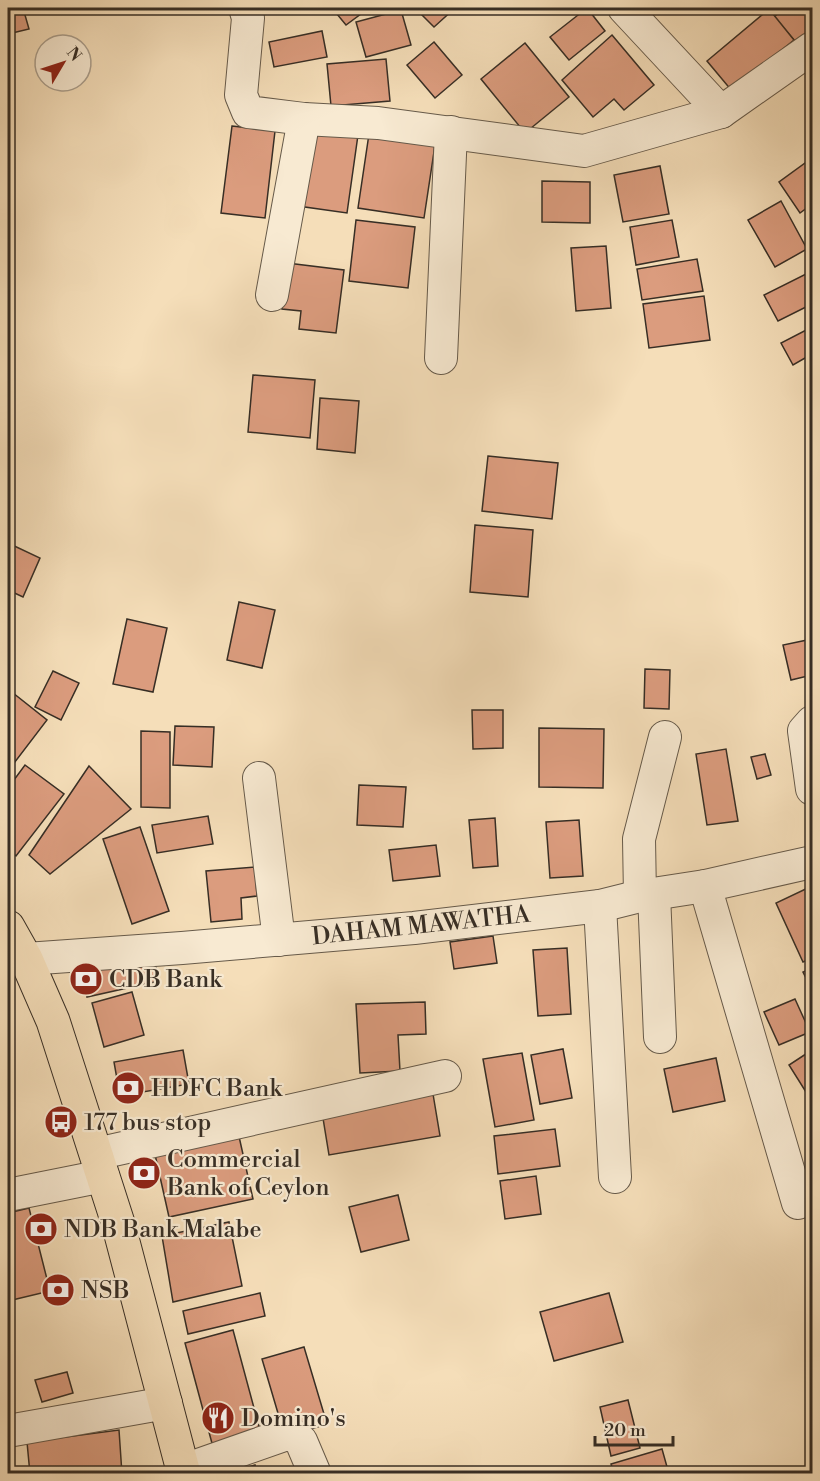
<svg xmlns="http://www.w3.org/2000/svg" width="820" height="1481" font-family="'Libre Bodoni',serif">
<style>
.building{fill:#db9c7e;stroke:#372e25;stroke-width:1.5}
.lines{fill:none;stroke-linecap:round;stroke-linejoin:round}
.minor-casing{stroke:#665a4a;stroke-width:34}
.major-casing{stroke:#372e25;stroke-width:35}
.minor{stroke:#f8ead2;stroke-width:32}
.major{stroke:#f5deb9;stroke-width:33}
.labels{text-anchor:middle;stroke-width:4.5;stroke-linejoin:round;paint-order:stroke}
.street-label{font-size:24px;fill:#372e25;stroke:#f8ead2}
.poi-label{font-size:24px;fill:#372e25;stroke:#f8ead2;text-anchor:start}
</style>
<rect width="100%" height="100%" fill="#f5deb9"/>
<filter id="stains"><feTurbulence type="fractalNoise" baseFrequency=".00333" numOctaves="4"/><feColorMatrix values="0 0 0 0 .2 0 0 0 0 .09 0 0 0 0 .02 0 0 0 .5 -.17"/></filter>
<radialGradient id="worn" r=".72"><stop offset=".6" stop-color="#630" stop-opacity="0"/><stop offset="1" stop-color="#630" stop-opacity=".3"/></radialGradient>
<g class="building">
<path d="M 8,8 L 23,8 L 29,29 L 8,34 Z"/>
<path d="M 332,8 L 369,8 L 346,25 Z"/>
<path d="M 415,8 L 455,8 L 434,27 Z"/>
<path d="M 587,8 L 605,31 L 569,60 L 550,37 Z"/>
<path d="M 785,8 L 812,8 L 812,38 L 801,48 L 774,17 Z"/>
<path d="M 769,9 L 794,40 L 732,91 L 707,61 Z"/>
<path d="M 401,10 L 411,45 L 366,57 L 356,22 Z"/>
<path d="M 322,31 L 327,57 L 274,67 L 269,42 Z"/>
<path d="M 612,35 L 654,85 L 624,110 L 614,99 L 593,117 L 562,80 Z"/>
<path d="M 434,42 L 462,75 L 435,98 L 407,65 Z"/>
<path d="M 525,43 L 569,97 L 525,133 L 481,79 Z"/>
<path d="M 386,59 L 390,101 L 331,106 L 327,64 Z"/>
<path d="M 232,126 L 275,131 L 265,218 L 221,213 Z"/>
<path d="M 309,128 L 358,135 L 347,213 L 298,206 Z"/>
<path d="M 369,134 L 435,145 L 424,218 L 358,208 Z"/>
<path d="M 8,146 L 12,188 L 8,189 Z"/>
<path d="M 812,158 L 812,204 L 800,213 L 779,182 Z"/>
<path d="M 660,166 L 669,214 L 623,222 L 614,175 Z"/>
<path d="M 542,181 L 590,182 L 590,223 L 542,222 Z"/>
<path d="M 781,201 L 807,249 L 775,267 L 748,220 Z"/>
<path d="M 356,220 L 415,227 L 408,288 L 349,281 Z"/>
<path d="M 672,220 L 679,257 L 636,265 L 630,227 Z"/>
<path d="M 606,246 L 611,308 L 576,311 L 571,248 Z"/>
<path d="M 697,259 L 703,291 L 642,300 L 637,269 Z"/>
<path d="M 287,263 L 344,270 L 336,333 L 299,329 L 301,311 L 282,309 Z"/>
<path d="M 806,274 L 812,287 L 812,304 L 778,321 L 764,295 Z"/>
<path d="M 704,296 L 710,340 L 649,348 L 643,304 Z"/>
<path d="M 812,327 L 812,354 L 793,365 L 781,343 Z"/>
<path d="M 253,375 L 315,380 L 310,438 L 248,432 Z"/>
<path d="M 320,398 L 359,401 L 355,453 L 317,449 Z"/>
<path d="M 488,456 L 558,463 L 552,519 L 482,511 Z"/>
<path d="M 475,525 L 533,530 L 528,597 L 470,592 Z"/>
<path d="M 8,543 L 40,558 L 23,597 L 8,590 Z"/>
<path d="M 239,602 L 275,610 L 262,668 L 227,660 Z"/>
<path d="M 127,619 L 167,628 L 153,692 L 113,684 Z"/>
<path d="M 812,639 L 812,675 L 791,680 L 783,645 Z"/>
<path d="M 645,669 L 670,670 L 669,709 L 644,708 Z"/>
<path d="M 53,671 L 79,683 L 61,720 L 35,707 Z"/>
<path d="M 8,689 L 47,720 L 8,771 Z"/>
<path d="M 472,710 L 503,710 L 503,748 L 473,749 Z"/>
<path d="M 175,726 L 214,727 L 212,767 L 173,765 Z"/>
<path d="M 539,728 L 604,729 L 603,788 L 539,787 Z"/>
<path d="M 141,731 L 170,732 L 170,808 L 141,807 Z"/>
<path d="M 726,749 L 738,821 L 707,825 L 696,754 Z"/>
<path d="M 765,754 L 771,775 L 757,779 L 751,757 Z"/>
<path d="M 25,765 L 64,794 L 16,856 L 8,849 L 8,788 Z"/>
<path d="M 89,766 L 131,809 L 50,874 L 29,855 Z"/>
<path d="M 359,785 L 406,787 L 403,827 L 357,825 Z"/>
<path d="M 208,816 L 213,844 L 157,853 L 152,825 Z"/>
<path d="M 495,818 L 498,866 L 473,868 L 469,820 Z"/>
<path d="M 579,820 L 583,876 L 550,878 L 546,822 Z"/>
<path d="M 140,827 L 169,911 L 132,924 L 103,839 Z"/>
<path d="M 436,845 L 440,876 L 393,881 L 389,850 Z"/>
<path d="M 255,867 L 257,896 L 241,898 L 242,919 L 211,922 L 206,871 Z"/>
<path d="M 812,886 L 812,958 L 803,962 L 776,903 Z"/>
<path d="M 493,936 L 497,963 L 454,969 L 450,942 Z"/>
<path d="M 567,948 L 571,1014 L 538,1016 L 533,950 Z"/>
<path d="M 154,958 L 159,981 L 87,997 L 82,973 Z"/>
<path d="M 812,968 L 812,990 L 803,972 Z"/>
<path d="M 132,992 L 144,1035 L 104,1047 L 92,1003 Z"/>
<path d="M 795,999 L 810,1032 L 779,1045 L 764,1012 Z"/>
<path d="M 425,1002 L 426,1034 L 398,1035 L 400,1071 L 360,1073 L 356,1004 Z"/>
<path d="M 563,1049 L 572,1098 L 540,1104 L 531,1055 Z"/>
<path d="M 183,1050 L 189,1084 L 120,1096 L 114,1062 Z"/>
<path d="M 812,1050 L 812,1099 L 811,1100 L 789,1065 Z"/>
<path d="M 522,1053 L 534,1120 L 495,1127 L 483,1059 Z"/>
<path d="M 716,1058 L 725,1101 L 673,1112 L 664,1069 Z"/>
<path d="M 433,1094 L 440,1136 L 329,1155 L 322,1112 Z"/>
<path d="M 555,1129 L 560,1166 L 498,1174 L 494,1136 Z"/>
<path d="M 238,1132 L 253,1199 L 169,1217 L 154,1150 Z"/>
<path d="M 536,1176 L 541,1214 L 505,1219 L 500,1181 Z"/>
<path d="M 398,1195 L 409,1240 L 361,1252 L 349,1207 Z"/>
<path d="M 29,1208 L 50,1291 L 8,1301 L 8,1213 Z"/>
<path d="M 229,1222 L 242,1286 L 173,1302 L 162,1236 Z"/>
<path d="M 260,1293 L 265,1316 L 188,1334 L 183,1311 Z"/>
<path d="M 609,1293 L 623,1342 L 554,1361 L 540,1312 Z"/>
<path d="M 233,1330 L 261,1434 L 213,1447 L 185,1343 Z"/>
<path d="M 304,1347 L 327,1424 L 285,1437 L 262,1359 Z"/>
<path d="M 67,1372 L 73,1393 L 42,1402 L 35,1380 Z"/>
<path d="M 628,1400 L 640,1448 L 611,1456 L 600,1407 Z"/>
<path d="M 119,1430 L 122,1474 L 30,1474 L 27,1442 Z"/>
<path d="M 662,1449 L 669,1474 L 614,1474 L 611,1464 Z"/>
<path d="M 255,1465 L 257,1474 L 227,1474 Z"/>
</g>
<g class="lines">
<defs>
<g id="minor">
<path d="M 245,8 L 248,18 L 241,95 L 248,112 L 304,119 L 378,123 L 584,151 L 721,112 L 812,48"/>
<path d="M 624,8 L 721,112"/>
<path d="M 272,295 L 304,119"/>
<path d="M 441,358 L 451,132"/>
<path d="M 812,722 L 804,731 L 812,789"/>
<path d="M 259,778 L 279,940"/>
<path d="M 705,886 L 798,1203"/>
<path d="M 654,894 L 660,1037"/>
<path d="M 640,896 L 639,839 L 665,737"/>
<path d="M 600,906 L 615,1177"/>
<path d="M 26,959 L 182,948 L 414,928 L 600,906 L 640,896 L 705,886 L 812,862"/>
<path d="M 96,1154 L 445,1076"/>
<path d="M 8,1195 L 103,1176"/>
<path d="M 8,1431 L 166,1403"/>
<path d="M 184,1470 L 290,1433 L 301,1441 L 315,1474"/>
</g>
<path id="major" d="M 8,927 L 26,959 L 53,1021 L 118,1223 L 184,1474"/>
</defs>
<use href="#minor" class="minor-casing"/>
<use href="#major" class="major-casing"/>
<use href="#minor" class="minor"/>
<use href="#major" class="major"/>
</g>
<defs>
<symbol id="bank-disc" viewBox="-11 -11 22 22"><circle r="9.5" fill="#8f2418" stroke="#f8ead2"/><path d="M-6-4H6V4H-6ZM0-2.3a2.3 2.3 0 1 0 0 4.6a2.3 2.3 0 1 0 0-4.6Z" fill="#fff"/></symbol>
<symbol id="bus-disc" viewBox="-11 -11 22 22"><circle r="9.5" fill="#8f2418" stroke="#f8ead2"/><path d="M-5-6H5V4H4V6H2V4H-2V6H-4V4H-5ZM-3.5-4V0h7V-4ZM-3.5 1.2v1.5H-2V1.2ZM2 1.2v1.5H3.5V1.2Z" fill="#fff"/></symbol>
<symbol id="restaurant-disc" viewBox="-11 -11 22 22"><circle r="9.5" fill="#8f2418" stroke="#f8ead2"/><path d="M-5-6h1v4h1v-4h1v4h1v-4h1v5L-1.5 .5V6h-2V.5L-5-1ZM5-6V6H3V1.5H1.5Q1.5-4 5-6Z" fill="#fff"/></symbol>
</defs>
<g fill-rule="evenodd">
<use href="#bank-disc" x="67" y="960" width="38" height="38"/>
<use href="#bank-disc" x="109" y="1069" width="38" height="38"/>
<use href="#bus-disc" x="42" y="1103" width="38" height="38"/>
<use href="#bank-disc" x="125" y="1154" width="38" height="38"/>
<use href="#bank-disc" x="22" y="1210" width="38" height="38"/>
<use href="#bank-disc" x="39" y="1271" width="38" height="38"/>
<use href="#restaurant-disc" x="199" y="1399" width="38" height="38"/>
</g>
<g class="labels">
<g class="street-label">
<text transform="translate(421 925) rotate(-6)" y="8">DAHAM MAWATHA</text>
</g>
<g class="poi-label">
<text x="109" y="987">CDB Bank</text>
<text x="151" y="1096">HDFC Bank</text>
<text x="84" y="1130">177 bus stop</text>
<text x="167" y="1167">Commercial<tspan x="167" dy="28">Bank of Ceylon</tspan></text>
<text x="64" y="1237">NDB Bank Malabe</text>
<text x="81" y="1298">NSB</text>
<text x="241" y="1426">Domino's</text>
</g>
</g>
<rect width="820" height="1481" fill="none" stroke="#f5deb9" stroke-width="30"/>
<rect x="9" y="9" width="802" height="1463" fill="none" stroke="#372e25" stroke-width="3"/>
<rect x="15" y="15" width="790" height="1451" fill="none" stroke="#372e25" stroke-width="1.5"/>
<g transform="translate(63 63) rotate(51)"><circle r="28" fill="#f8ead2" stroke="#ab9f8d" stroke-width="1.5"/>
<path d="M0-4.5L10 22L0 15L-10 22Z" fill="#8f2418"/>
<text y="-9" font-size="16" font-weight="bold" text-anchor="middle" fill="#372e25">N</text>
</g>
<path d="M595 1436v9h78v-9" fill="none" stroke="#372e25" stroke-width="3"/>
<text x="604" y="1436" font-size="18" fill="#372e25" stroke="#f8ead2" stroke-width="4.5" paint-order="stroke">20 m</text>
<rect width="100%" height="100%" filter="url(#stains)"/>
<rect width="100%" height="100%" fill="url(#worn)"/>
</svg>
